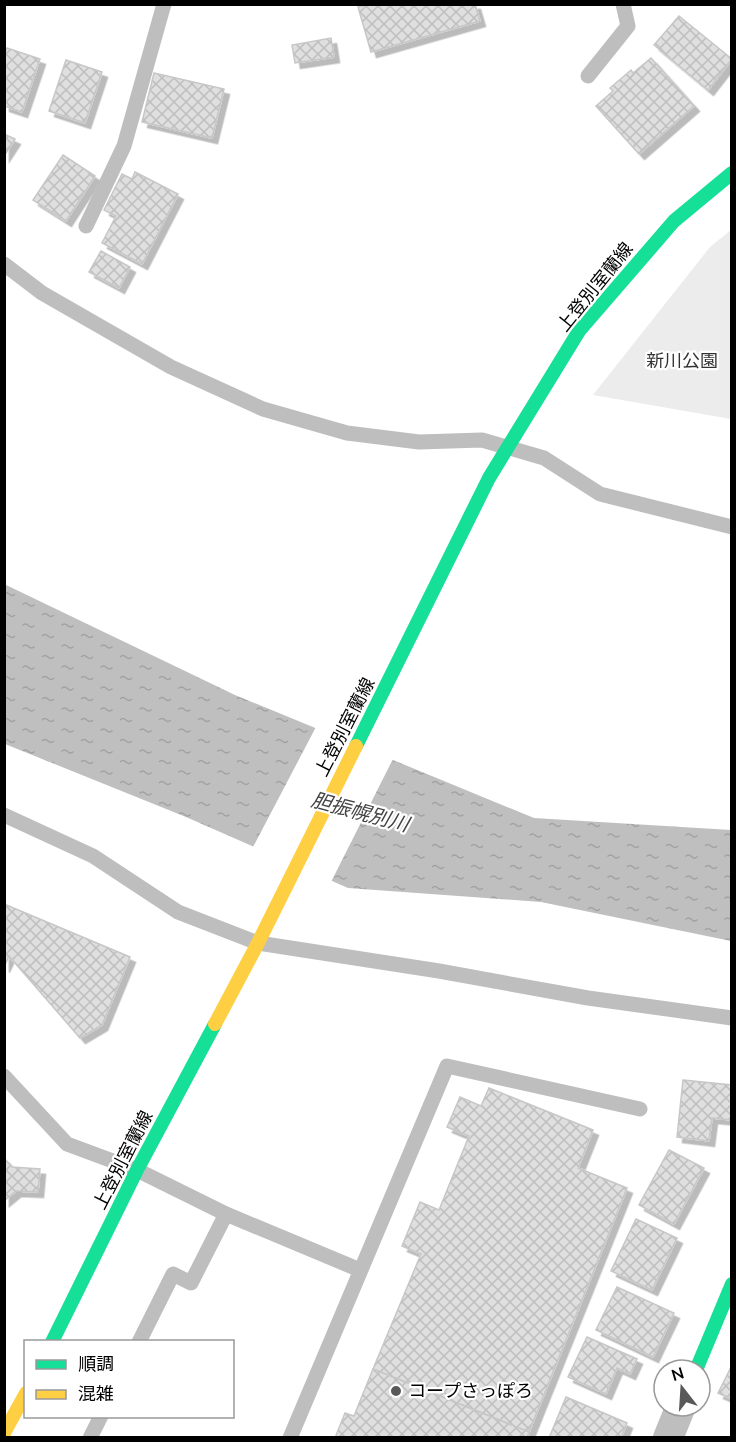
<svg xmlns="http://www.w3.org/2000/svg" width="736" height="1442" font-family="Mulish,'Noto Sans JP',sans-serif">
<style>
.park{fill:#ececec}
.water{fill:url(#water-ripples)}
.pier{fill:#fff}
.building{fill:url(#building-cross-hatch);stroke:#c7c7c7;stroke-width:1.5;filter:url(#shadow)}
.lines{fill:none;stroke-linecap:round;stroke-linejoin:round}
.lane{stroke:#bebebe;stroke-width:15}
.street{stroke:#bebebe;stroke-width:30}
.fast{stroke:#16e098;stroke-width:14}
.slow{stroke:#ffcf43;stroke-width:14}
.poi-dot{fill:#595959;stroke:#fff;stroke-width:2}
.labels{text-anchor:middle;stroke-width:4.5;stroke-linejoin:round;paint-order:stroke}
.street-label{font-size:18px;fill:#000;stroke:#fff}
.park-label{font-size:18px;fill:#333;stroke:#fff}
.poi-label{font-size:18px;fill:#000;stroke:#fff;text-anchor:start}
.water-label{font-size:20px;font-style:italic;fill:#444;stroke:#fff}
</style>
<defs>
<pattern id="water-ripples" width="26" height="14" patternUnits="userSpaceOnUse" patternTransform="scale(1.5)"><rect width="26" height="14" fill="#bfbfbf"/><path d="M2 4q2-2 4 0t4 0M15 11q2-2 4 0t4 0" fill="none" stroke="#a2a2a2"/></pattern>
<pattern id="building-cross-hatch" width="8" height="8" patternUnits="userSpaceOnUse" patternTransform="scale(1.5)"><rect width="8" height="8" fill="#dfdfdf"/><path d="M0 0l8 8M0 8l8-8" fill="none" stroke="#bebebe"/></pattern>
<filter id="shadow"><feDropShadow dx="5.5" dy="5.5" stdDeviation="0" flood-color="#0004"/></filter>
</defs>
<rect width="100%" height="100%" fill="#fff"/>
<path class="park" d="M 731,230 L 731,419 L 593,395 L 710,247 Z"/>
<path class="water" d="M 4,584 L 235,695 L 534,818 L 731,830 L 731,941 L 541,902 L 348,888 L 186,817 L 5,744 Z"/>
<path class="pier" d="M 317,725 L 394,757 L 330,884 L 252,849 Z"/>
<g class="building">
<path d="M 368,4 L 475,4 L 480,21 L 371,52 L 358,7 Z"/>
<path d="M 679,16 L 732,59 L 708,90 L 654,45 Z"/>
<path d="M 331,38 L 334,57 L 295,63 L 292,45 Z"/>
<path d="M 7,48 L 40,59 L 22,112 L 4,106 L 4,54 Z"/>
<path d="M 651,58 L 694,106 L 639,154 L 596,106 L 613,91 L 610,88 L 631,70 L 633,73 Z"/>
<path d="M 66,60 L 102,72 L 85,123 L 49,111 Z"/>
<path d="M 154,73 L 224,89 L 212,138 L 142,122 Z"/>
<path d="M 4,134 L 15,139 L 4,156 Z"/>
<path d="M 63,155 L 95,176 L 66,221 L 33,200 Z"/>
<path d="M 135,172 L 178,194 L 142,264 L 102,243 L 116,216 L 104,210 L 122,174 L 132,179 Z"/>
<path d="M 101,251 L 130,267 L 119,288 L 89,272 Z"/>
<path d="M 4,904 L 130,957 L 102,1025 L 80,1038 L 9,956 L 4,967 Z"/>
<path d="M 683,1080 L 732,1085 L 732,1120 L 712,1118 L 709,1141 L 677,1137 Z"/>
<path d="M 489,1088 L 593,1130 L 578,1168 L 627,1188 L 529,1432 L 373,1369 L 421,1254 L 402,1246 L 420,1202 L 439,1210 L 469,1136 L 447,1127 L 460,1097 L 481,1106 Z"/>
<path d="M 669,1150 L 704,1168 L 674,1224 L 639,1205 Z"/>
<path d="M 4,1158 L 12,1167 L 40,1169 L 38,1192 L 16,1191 L 4,1201 Z"/>
<path d="M 636,1219 L 677,1238 L 652,1290 L 611,1271 Z"/>
<path d="M 617,1287 L 674,1313 L 653,1357 L 596,1330 Z"/>
<path d="M 587,1337 L 637,1359 L 630,1374 L 617,1368 L 606,1394 L 568,1377 Z"/>
<path d="M 732,1365 L 732,1399 L 718,1393 Z"/>
<path d="M 373,1369 L 529,1432 L 527,1438 L 335,1438 L 345,1413 L 354,1416 Z"/>
<path d="M 566,1397 L 627,1423 L 621,1438 L 549,1438 Z"/>
</g>
<g class="lines">
<g class="lane">
<path d="M 588,76 L 628,26 L 623,4"/>
<path d="M 86,226 L 124,146 L 164,4"/>
<path d="M 4,264 L 42,293 L 171,367 L 263,409 L 347,433 L 419,442 L 482,440 L 544,458 L 600,494 L 732,527"/>
<path d="M 4,815 L 93,856 L 178,912 L 258,943 L 439,971 L 588,998 L 732,1018"/>
<path d="M 4,1076 L 67,1144 L 137,1170 L 226,1214 L 191,1283 L 173,1274 L 139,1342"/>
<path d="M 226,1214 L 360,1270"/>
<path d="M 90,1438 L 101,1416"/>
<path d="M 290,1438 L 447,1066 L 640,1109"/>
</g>
<path class="street" d="M 668,1438 L 681,1406"/>
<g class="fast">
<path d="M 356,746 L 489,478 L 579,331 L 674,221 L 732,173"/>
<path d="M 52,1342 L 137,1170 L 215,1024"/>
<path d="M 696,1370 L 732,1284"/>
</g>
<g class="slow">
<path d="M 215,1024 L 258,943 L 356,746"/>
<path d="M 4,1433 L 26,1393"/>
</g>
</g>
<circle class="poi-dot" cx="396" cy="1391" r="6"/>
<g class="labels">
<g class="street-label">
<text transform="translate(595 287) rotate(-51)" y="6">上登別室蘭線</text>
<text transform="translate(345 727) rotate(-63)" y="6">上登別室蘭線</text>
<text transform="translate(123 1160) rotate(-63)" y="6">上登別室蘭線</text>
</g>
<g class="park-label">
<text x="682" y="367">新川公園</text>
</g>
<g class="poi-label">
<text x="408" y="1397">コープさっぽろ</text>
</g>
<g class="water-label">
<text transform="translate(360 812) rotate(15)" y="7">胆振幌別川</text>
</g>
</g>
<rect width="736" height="1442" fill="none" stroke="#000000" stroke-width="12"/>
<rect x="24" y="1340" width="210" height="78" fill="#ffffff" stroke="#999999" stroke-width="1.5"/>
<rect x="36" y="1360" width="30" height="9" fill="#16e098" stroke="#999999" stroke-width="1.5"/>
<text x="78" y="1370" font-size="18" fill="#000000">順調</text>
<rect x="36" y="1390" width="30" height="9" fill="#ffcf43" stroke="#999999" stroke-width="1.5"/>
<text x="78" y="1400" font-size="18" fill="#000000">混雑</text>
<g transform="translate(682 1388) rotate(343)"><circle r="28" fill="#ffffff" stroke="#999999" stroke-width="1.5"/>
<path d="M0-4.5L10 22L0 15L-10 22Z" fill="#595959"/>
<text y="-9" font-size="16" font-weight="bold" text-anchor="middle" fill="#000000">N</text>
</g>
</svg>
